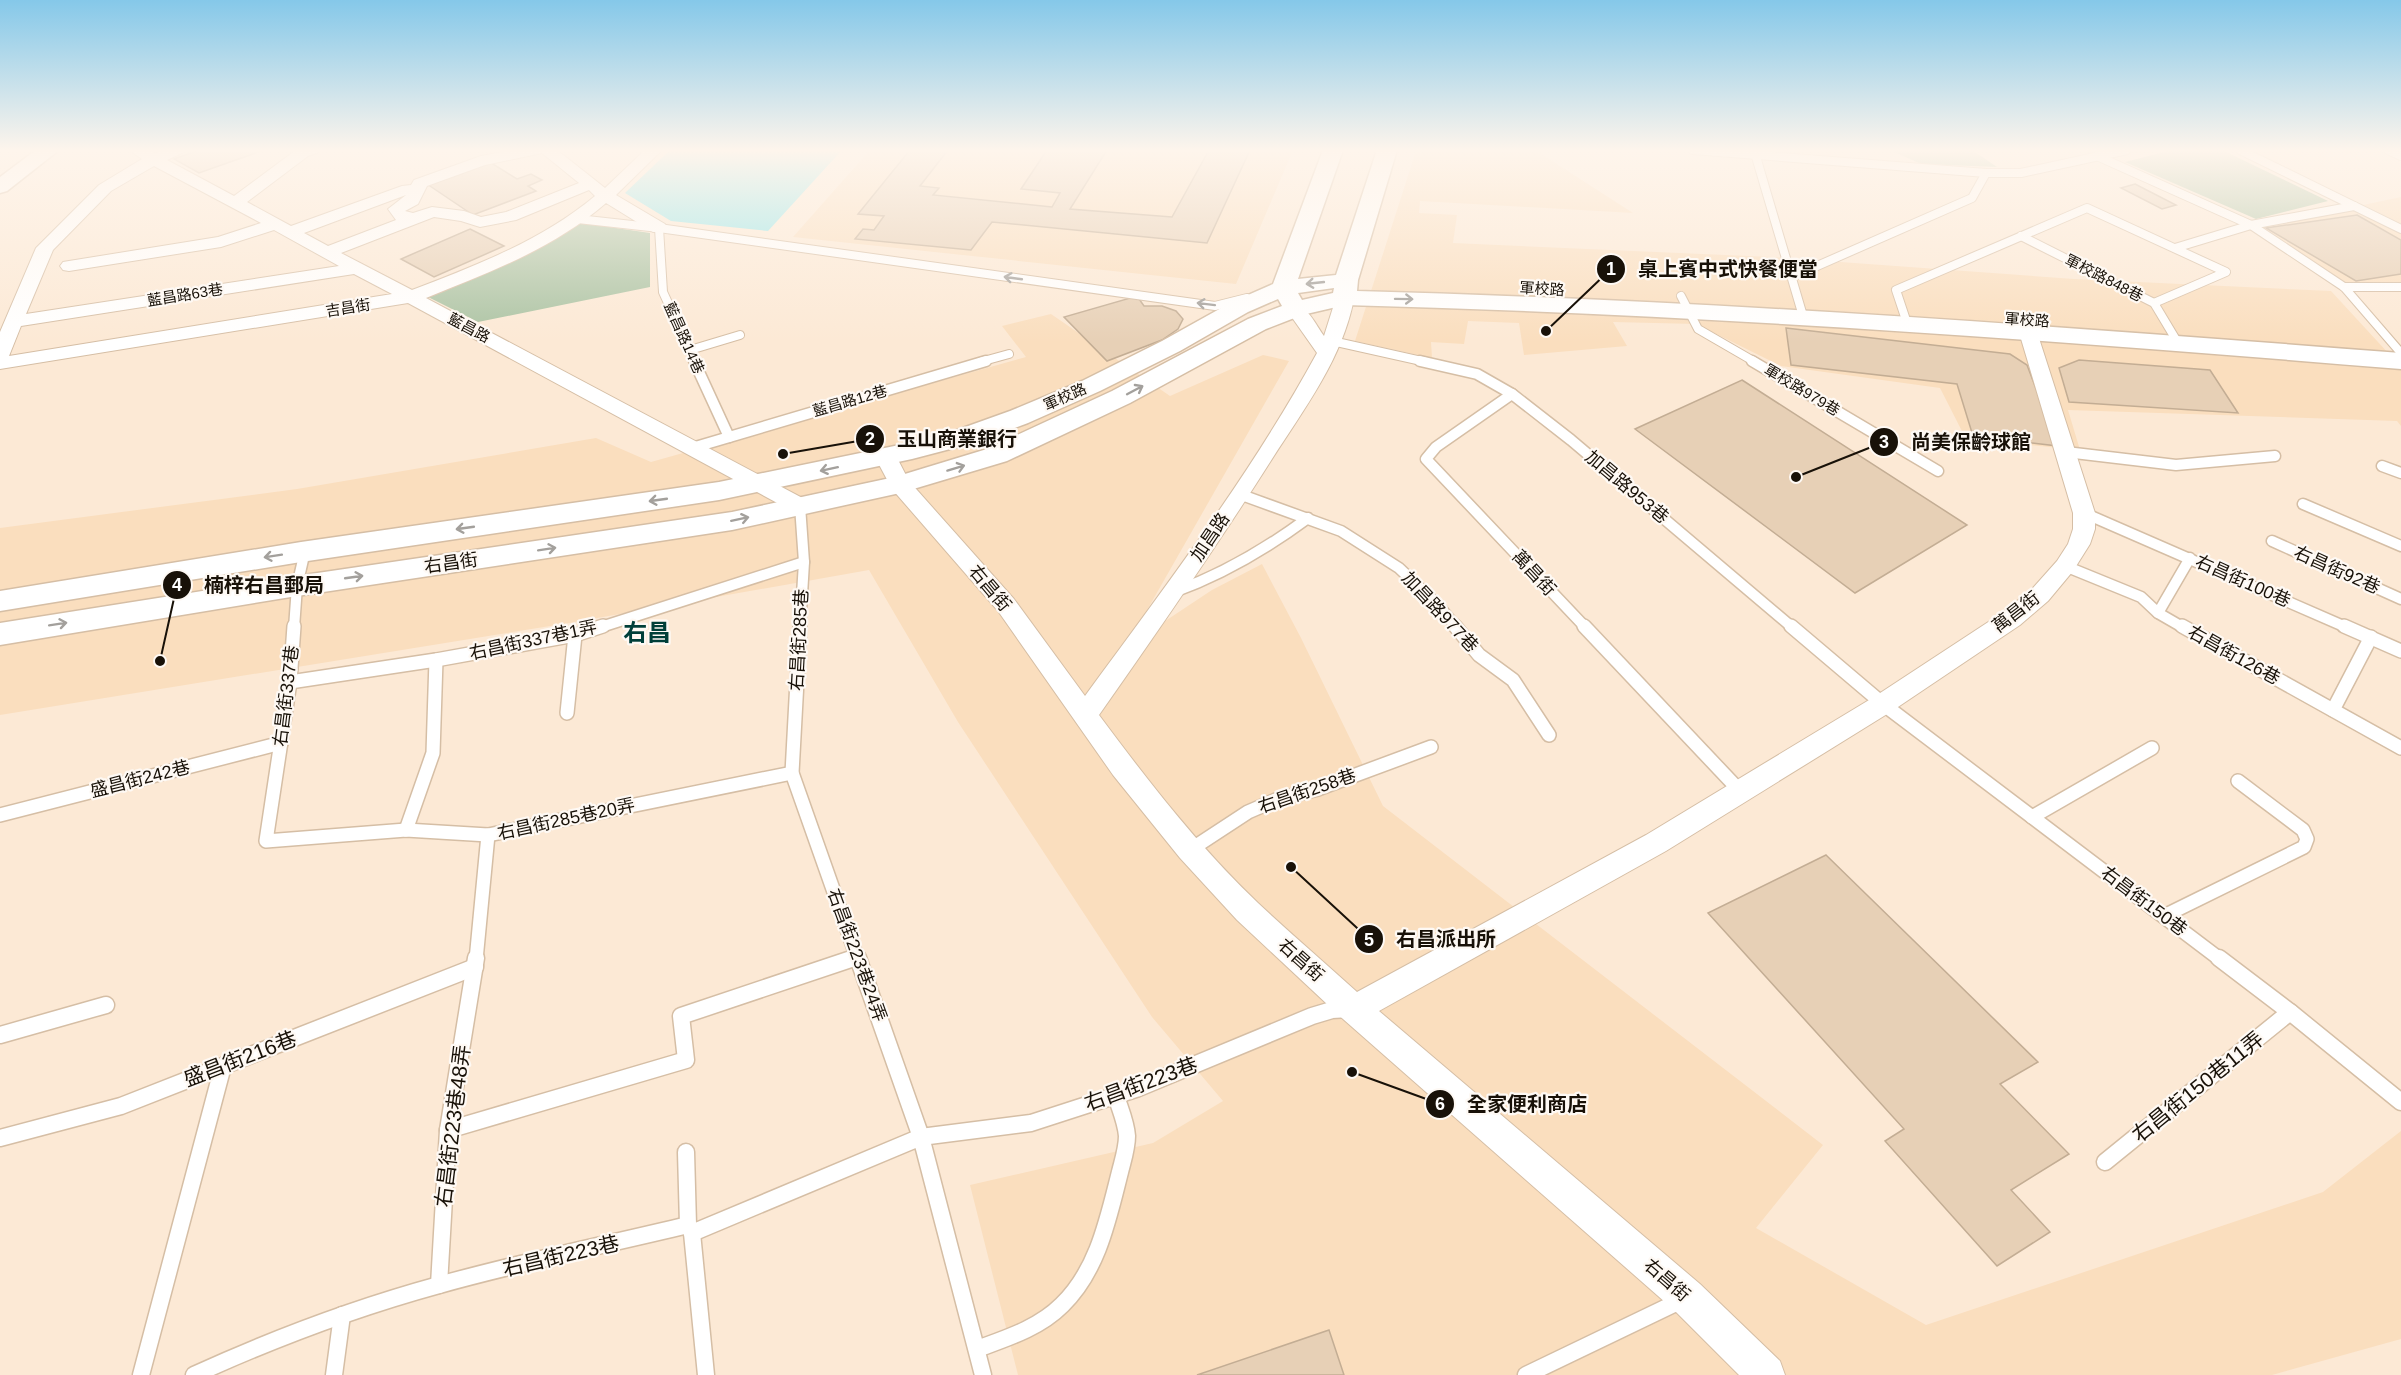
<svg xmlns="http://www.w3.org/2000/svg" width="2401" height="1375" font-family="Arial,'Noto Sans TC',sans-serif">
<style>
.built{fill:#fadebe}
.green{fill:#abc3a3}
.water{fill:#91e6eb}
.building{fill:#e7d0b6;stroke:#c3ad94;stroke-width:1.5}
.lines{fill:none;stroke-linecap:round;stroke-linejoin:round}
.lane-far3-casing{stroke:#d5bea5;stroke-width:10}
.lane-far2-casing{stroke:#d5bea5;stroke-width:13}
.lane-far1-casing{stroke:#d5bea5;stroke-width:16}
.lane-casing{stroke:#d5bea5;stroke-width:19}
.street-casing{stroke:#d5bea5;stroke-width:2}
.secondary-casing{stroke:#d5bea5;stroke-width:3}
.primary-casing{stroke:#d5bea5;stroke-width:3}
.lane-far3{stroke:#fff;stroke-width:8}
.lane-far2{stroke:#fff;stroke-width:10}
.lane-far1{stroke:#fff;stroke-width:13}
.lane{stroke:#fff;stroke-width:16}
.street{fill:#fff;fill-rule:evenodd}
.secondary{fill:#fff;fill-rule:evenodd}
.primary{fill:#fff;fill-rule:evenodd}
.oneway{stroke:#a3a09c}
.labels{text-anchor:middle;stroke-width:4.5;stroke-linejoin:round;paint-order:stroke}
.far-street-label{font-size:15px;fill:#181108;stroke:#fef9f4}
.street-label{font-size:18px;fill:#181108;stroke:#fef9f4}
.near-street-label{font-size:21px;fill:#181108;stroke:#fef9f4}
.district-label{font-size:24px;font-weight:bold;fill:#003f39;stroke:#fef9f4}
.leader{fill:none;stroke:#181108;stroke-width:2}
.callout-dot{fill:#181108;stroke:#fef9f4;stroke-width:2}
.mark-label{font-size:18px;text-anchor:middle;font-weight:bold;fill:#fff}
.callout-label{font-size:20px;text-anchor:middle;font-weight:bold;fill:#181108;stroke:#fef9f4;stroke-width:4.5;stroke-linejoin:round;paint-order:stroke}
</style>
<rect width="100%" height="100%" fill="#fce9d5"/>
<g class="built">
<path d="M 870,150 L 1293,150 L 1236,284 L 793,237 Z"/>
<path d="M 1427,150 L 1535,150 L 1633,213 L 1420,201 L 1419,213 L 1457,215 L 1453,243 L 1771,257 L 2074,279 L 2331,291 L 2401,367 L 2401,426 L 2397,421 L 2068,410 L 2080,450 L 1966,439 L 1940,388 L 1781,366 L 1696,324 L 1613,322 L 1627,346 L 1524,355 L 1519,323 L 1468,321 L 1464,344 L 1431,342 L 1432,358 L 1355,341 L 1415,154 Z"/>
<path d="M 2401,197 L 2401,283 L 2347,284 L 2260,227 Z"/>
<path d="M 1051,314 L 1170,396 L 1263,355 L 1289,361 L 1126,647 L 1212,590 L 1262,564 L 1301,638 L 1383,806 L 1823,1145 L 1756,1228 L 1926,1325 L 2323,1192 L 2401,1131 L 2401,1339 L 2272,1375 L 1018,1375 L 970,1185 L 1153,1143 L 1223,1101 L 1152,1017 L 958,722 L 869,570 L 569,623 L 0,715 L 0,528 L 297,489 L 596,438 L 651,462 L 1026,357 L 1002,326 Z"/>
</g>
<g class="green">
<path d="M 1890,150 L 1972,150 L 1997,167 L 1921,164 Z"/>
<path d="M 2172,150 L 2222,150 L 2328,201 L 2256,219 L 2125,162 Z"/>
<path d="M 582,223 L 650,233 L 650,287 L 478,322 L 426,296 L 507,264 Z"/>
</g>
<path class="water" d="M 670,150 L 842,150 L 768,231 L 671,221 L 625,193 Z"/>
<g class="building">
<path d="M 199,150 L 264,150 L 199,173 L 174,159 Z"/>
<path d="M 910,150 L 948,150 L 920,186 L 939,188 L 933,195 L 1052,207 L 1060,193 L 1021,189 L 1047,150 L 1107,150 L 1070,209 L 1172,217 L 1209,150 L 1250,150 L 1207,243 L 992,222 L 971,250 L 855,239 L 863,229 L 874,230 L 884,216 L 858,214 Z"/>
<path d="M 488,161 L 517,179 L 531,174 L 542,180 L 528,186 L 536,191 L 473,215 L 427,184 Z"/>
<path d="M 2135,184 L 2176,205 L 2162,209 L 2121,188 Z"/>
<path d="M 2357,215 L 2401,240 L 2401,274 L 2356,281 L 2266,228 Z"/>
<path d="M 470,229 L 504,246 L 434,277 L 401,259 Z"/>
<path d="M 1137,296 L 1144,306 L 1162,306 L 1176,311 L 1183,319 L 1178,329 L 1162,340 L 1107,361 L 1064,317 Z"/>
<path d="M 1786,328 L 2010,354 L 2027,365 L 2058,446 L 1973,436 L 1957,384 L 1791,365 Z"/>
<path d="M 2079,360 L 2210,370 L 2238,413 L 2069,402 L 2059,368 Z"/>
<path d="M 1742,380 L 1967,525 L 1855,593 L 1635,429 Z"/>
<path d="M 1826,855 L 2038,1062 L 2000,1084 L 2069,1154 L 2011,1190 L 2050,1232 L 1997,1266 L 1885,1141 L 1904,1129 L 1708,913 Z"/>
<path d="M 1329,1330 L 1344,1375 L 1197,1375 Z"/>
</g>
<g class="lines">
<defs>
<g id="lane-far3">
<path d="M 1693,150 L 1986,173"/>
<path d="M 1754,150 L 1803,316"/>
<path d="M 2240,150 L 2401,229"/>
<path d="M 2388,150 L 2401,156"/>
<path d="M 2097,156 L 2251,225 L 2344,287 L 2401,353"/>
<path d="M 578,219 L 659,228 L 1215,306 L 1247,298"/>
<path d="M 659,228 L 663,292 L 695,362"/>
<path d="M 2021,236 L 2154,303"/>
<path d="M 2175,248 L 2251,225 L 2354,206"/>
<path d="M 1792,277 L 1972,198 L 1986,173 L 2021,173 L 2127,150"/>
<path d="M 2344,287 L 2401,287"/>
<path d="M 1681,296 L 1698,329 L 1755,362"/>
<path d="M 1907,323 L 1896,290 L 2087,208 L 2226,272 L 2154,303 L 2178,343"/>
<path d="M 1332,341 L 1426,362"/>
<path d="M 690,350 L 740,335"/>
<path d="M 980,362 L 1009,354"/>
</g>
<g id="lane-far2">
<path d="M 694,361 L 729,437"/>
<path d="M 1420,361 L 1477,374 L 1512,394 L 1571,440 L 1793,628"/>
<path d="M 1752,361 L 1938,471"/>
<path d="M 1512,394 L 1436,447 L 1426,459 L 1586,628"/>
<path d="M 692,448 L 986,361"/>
<path d="M 2066,452 L 2176,465 L 2275,456"/>
<path d="M 2382,466 L 2401,473"/>
<path d="M 1239,494 L 1341,531 L 1399,568 L 1438,605 L 1457,628"/>
<path d="M 2303,504 L 2401,546"/>
<path d="M 800,506 L 804,562 L 800,628"/>
<path d="M 2084,513 L 2348,628"/>
<path d="M 2272,541 L 2401,599"/>
<path d="M 2065,566 L 2141,597 L 2158,613 L 2184,628"/>
<path d="M 1174,592 C 1224,574 1266,549 1308,518"/>
<path d="M 2158,613 L 2190,558"/>
<path d="M 294,628 L 297,586 L 305,551"/>
<path d="M 598,628 L 804,562"/>
</g>
<g id="lane-far1">
<path d="M 294,626 L 290,682 L 266,841 L 406,830 L 488,835 L 792,773"/>
<path d="M 800,626 L 792,773 L 858,960"/>
<path d="M 1455,626 L 1479,655 L 1513,680 L 1549,735"/>
<path d="M 1584,626 L 1740,791"/>
<path d="M 1791,626 L 1883,704 L 2221,960"/>
<path d="M 2182,626 L 2401,748"/>
<path d="M 2344,626 L 2401,651"/>
<path d="M 290,682 L 436,660 L 575,635 L 603,626"/>
<path d="M 2333,710 L 2371,637"/>
<path d="M 567,713 L 575,635"/>
<path d="M 0,815 L 281,743"/>
<path d="M 2032,817 L 2152,748"/>
<path d="M 406,830 L 433,753 L 436,660"/>
<path d="M 1190,850 L 1248,812 L 1278,799 L 1318,789 L 1431,747"/>
<path d="M 2164,916 L 2304,847 L 2307,839 L 2303,830 L 2238,781"/>
<path d="M 476,960 L 488,835"/>
<path d="M 849,960 L 858,957"/>
</g>
<g id="lane">
<path d="M 858,958 L 921,1137 L 1031,1123 L 1136,1089 L 1312,1016 L 1332,1010 L 1350,1009"/>
<path d="M 2219,958 L 2290,1012 L 2401,1102"/>
<path d="M 0,1035 L 106,1005"/>
<path d="M 448,1130 L 686,1060 L 681,1016 L 854,958"/>
<path d="M 0,1138 L 121,1106 L 475,967"/>
<path d="M 686,1152 L 688,1225"/>
<path d="M 2105,1162 L 2290,1012"/>
<path d="M 692,1233 L 706,1375"/>
<path d="M 439,1285 L 448,1130 L 476,958"/>
<path d="M 977,1349 C 1007,1338 1039,1328 1062,1305 C 1098,1270 1108,1219 1120,1172 C 1123,1160 1127,1148 1127,1136 C 1126,1122 1120,1109 1116,1096"/>
<path d="M 141,1375 L 223,1066"/>
<path d="M 194,1375 C 273,1339 355,1308 439,1285 C 521,1262 605,1245 688,1225 L 692,1233 L 921,1137 L 983,1375"/>
<path d="M 334,1375 L 342,1315"/>
<path d="M 1526,1375 L 1682,1300"/>
</g>
<g id="street">
<path d="M 129,150 L 148,150 L 155,153 L 163,150 L 185,150 L 182,153 L 167,160 L 234,196 L 296,150 L 320,150 L 317,153 L 308,156 L 247,202 L 291,226 L 402,186 L 411,185 L 414,180 L 481,156 L 514,150 L 557,150 L 605,188 L 645,150 L 662,150 L 616,195 L 665,224 L 667,228 L 665,232 L 653,232 L 606,203 C 553,249 490,272 426,298 L 808,501 L 811,506 L 808,511 L 800,513 L 792,511 L 408,303 L 0,369 L 0,332 L 36,248 L 99,185 L 142,159 ZM 542,153 L 579,183 L 506,212 L 481,217 L 464,211 L 432,207 L 413,213 L 405,211 L 418,204 L 427,186 L 485,165 ZM 154,166 L 261,223 L 218,237 L 69,261 L 63,262 L 60,266 L 63,270 L 69,271 L 221,247 L 274,230 L 339,266 L 26,314 L 53,250 L 111,191 ZM 589,190 L 595,196 C 541,241 477,265 412,290 L 341,253 L 434,217 L 461,221 L 480,227 L 516,220 ZM 406,195 L 388,209 L 396,220 L 328,246 L 304,233 ZM 354,274 L 392,294 L 9,356 L 21,326 Z"/>
<path d="M 1345,293 L 1351,294 L 1354,298 C 1343,358 1304,409 1272,459 C 1217,546 1158,631 1099,715 C 1148,781 1199,847 1258,903 C 1290,933 1324,962 1357,992 L 1646,835 L 1874,697 L 2002,613 L 2032,589 L 2057,561 L 2068,544 L 2073,529 L 2073,513 L 2019,332 L 2013,320 L 2015,316 L 2029,316 L 2037,332 L 2095,513 L 2095,529 L 2090,544 L 2073,571 L 2048,601 L 2020,625 L 1892,711 L 1666,851 L 1379,1011 L 1700,1284 L 1780,1361 L 1785,1375 L 1739,1375 L 1674,1310 L 1343,1019 L 1237,920 L 1180,858 L 1113,775 L 998,611 L 892,489 L 875,457 L 878,452 L 886,451 L 894,452 L 909,481 L 1014,599 L 1085,696 C 1165,587 1253,471 1317,353 L 1286,309 L 1288,305 C 1306,301 1315,324 1324,336 L 1336,298 L 1339,294 Z"/>
</g>
<path id="secondary" d="M 1323,150 L 1343,150 L 1298,279 L 1336,275 L 1377,150 L 1397,150 L 1358,280 L 1357,291 C 1706,300 2053,326 2401,353 L 2401,369 C 2049,340 1698,314 1345,305 L 1302,315 L 1266,329 L 1130,403 L 1007,461 L 900,493 L 732,530 L 297,596 L 0,645 L 0,623 L 297,576 L 732,512 L 895,477 L 987,449 L 1112,391 L 1248,319 L 1282,306 L 1278,299 L 1248,312 L 1180,351 L 1100,391 L 1028,423 L 977,442 L 912,459 L 719,500 L 301,562 L 0,611 L 0,591 L 301,542 L 719,482 L 909,443 L 957,430 L 1010,411 L 1082,381 L 1162,341 L 1232,302 L 1273,284 ZM 1334,288 L 1333,293 L 1302,300 L 1298,293 Z"/>
<path id="primary" d="M 36,150 L 59,150 L 7,191 L 0,193 L 0,177 Z"/>
</defs>
<use href="#lane-far3" class="lane-far3-casing"/>
<use href="#lane-far2" class="lane-far2-casing"/>
<use href="#lane-far1" class="lane-far1-casing"/>
<use href="#lane" class="lane-casing"/>
<use href="#street" class="street-casing"/>
<use href="#secondary" class="secondary-casing"/>
<use href="#primary" class="primary-casing"/>
<use href="#lane-far3" class="lane-far3"/>
<use href="#lane-far2" class="lane-far2"/>
<use href="#lane-far1" class="lane-far1"/>
<use href="#lane" class="lane"/>
<use href="#street" class="street"/>
<use href="#secondary" class="secondary"/>
<use href="#primary" class="primary"/>
</g>
<defs><path id="oneway-shaft" d="M-6 0H5M1.5-3L5.5 0L1.5 3" fill="none" stroke-width="1.6" stroke-linecap="round" stroke-linejoin="round" transform="scale(1.5)"/></defs>
<g class="oneway">
<use href="#oneway-shaft" transform="translate(1013 278) rotate(-172)"/>
<use href="#oneway-shaft" transform="translate(1315 283) rotate(174)"/>
<use href="#oneway-shaft" transform="translate(1404 299) rotate(1)"/>
<use href="#oneway-shaft" transform="translate(1206 304) rotate(-173)"/>
<use href="#oneway-shaft" transform="translate(1135 390) rotate(-28)"/>
<use href="#oneway-shaft" transform="translate(956 468) rotate(-17)"/>
<use href="#oneway-shaft" transform="translate(829 469) rotate(168)"/>
<use href="#oneway-shaft" transform="translate(658 500) rotate(172)"/>
<use href="#oneway-shaft" transform="translate(740 519) rotate(-12)"/>
<use href="#oneway-shaft" transform="translate(465 528) rotate(172)"/>
<use href="#oneway-shaft" transform="translate(547 549) rotate(-9)"/>
<use href="#oneway-shaft" transform="translate(273 556) rotate(171)"/>
<use href="#oneway-shaft" transform="translate(354 577) rotate(-8)"/>
<use href="#oneway-shaft" transform="translate(58 624) rotate(-9)"/>
</g>
<linearGradient id="sky" x2="0" y2="1"><stop stop-color="#85c8e9"/><stop offset="0.44" stop-color="#fef5ec"/><stop offset="1" stop-color="#fef5ec" stop-opacity="0"/></linearGradient>
<rect width="2401" height="342" fill="url(#sky)"/>
<g class="labels">
<g class="far-street-label">
<text transform="translate(2104 278) rotate(27)" y="5">軍校路848巷</text>
<text transform="translate(1542 289) rotate(3)" y="5">軍校路</text>
<text transform="translate(185 295) rotate(-9)" y="5">藍昌路63巷</text>
<text transform="translate(348 308) rotate(-9)" y="5">吉昌街</text>
<text transform="translate(2027 320) rotate(4)" y="5">軍校路</text>
<text transform="translate(469 328) rotate(28)" y="5">藍昌路</text>
<text transform="translate(684 338) rotate(66)" y="5">藍昌路14巷</text>
<text transform="translate(1802 390) rotate(31)" y="5">軍校路979巷</text>
<text transform="translate(1065 397) rotate(-24)" y="5">軍校路</text>
<text transform="translate(850 401) rotate(-16)" y="5">藍昌路12巷</text>
</g>
<g class="street-label">
<text transform="translate(1627 487) rotate(40)" y="6">加昌路953巷</text>
<text transform="translate(1210 537) rotate(-56)" y="6">加昌路</text>
<text transform="translate(451 563) rotate(-8)" y="6">右昌街</text>
<text transform="translate(2337 570) rotate(24)" y="6">右昌街92巷</text>
<text transform="translate(1534 573) rotate(47)" y="6">萬昌街</text>
<text transform="translate(2243 581) rotate(24)" y="6">右昌街100巷</text>
<text transform="translate(990 588) rotate(50)" y="6">右昌街</text>
<text transform="translate(1440 612) rotate(47)" y="6">加昌路977巷</text>
<text transform="translate(2016 612) rotate(-38)" y="6">萬昌街</text>
<text transform="translate(533 640) rotate(-12)" y="6">右昌街337巷1弄</text>
<text transform="translate(799 640) rotate(-87)" y="6">右昌街285巷</text>
<text transform="translate(2234 655) rotate(29)" y="6">右昌街126巷</text>
<text transform="translate(286 696) rotate(-83)" y="6">右昌街337巷</text>
<text transform="translate(140 779) rotate(-14)" y="6">盛昌街242巷</text>
<text transform="translate(1307 791) rotate(-19)" y="6">右昌街258巷</text>
<text transform="translate(566 819) rotate(-12)" y="6">右昌街285巷20弄</text>
<text transform="translate(2144 901) rotate(37)" y="6">右昌街150巷</text>
<text transform="translate(857 955) rotate(70)" y="6">右昌街223巷24弄</text>
<text transform="translate(1301 960) rotate(42)" y="6">右昌街</text>
<text transform="translate(1667 1280) rotate(41)" y="6">右昌街</text>
</g>
<g class="near-street-label">
<text transform="translate(240 1059) rotate(-21)" y="7">盛昌街216巷</text>
<text transform="translate(1141 1084) rotate(-20)" y="7">右昌街223巷</text>
<text transform="translate(2198 1087) rotate(-39)" y="7">右昌街150巷11弄</text>
<text transform="translate(453 1126) rotate(-83)" y="7">右昌街223巷48弄</text>
<text transform="translate(561 1256) rotate(-13)" y="7">右昌街223巷</text>
</g>
<g class="district-label">
<text x="647" y="641">右昌</text>
</g>
</g>
<path class="leader" d="M1546 331L1611 269M783 454L870 439M1796 477L1884 442M160 661L177 585M1291 867L1369 939M1352 1072L1440 1104"/>
<g class="callout-dot">
<circle cx="1546" cy="331" r="6"/>
<circle cx="783" cy="454" r="6"/>
<circle cx="1796" cy="477" r="6"/>
<circle cx="160" cy="661" r="6"/>
<circle cx="1291" cy="867" r="6"/>
<circle cx="1352" cy="1072" r="6"/>
<circle cx="1611" cy="269" r="15"/>
<circle cx="870" cy="439" r="15"/>
<circle cx="1884" cy="442" r="15"/>
<circle cx="177" cy="585" r="15"/>
<circle cx="1369" cy="939" r="15"/>
<circle cx="1440" cy="1104" r="15"/>
</g>
<g class="mark-label">
<text x="1611" y="275">1</text>
<text x="870" y="445">2</text>
<text x="1884" y="448">3</text>
<text x="177" y="591">4</text>
<text x="1369" y="946">5</text>
<text x="1440" y="1110">6</text>
</g>
<g class="callout-label">
<text x="1728" y="276">桌上賓中式快餐便當</text>
<text x="957" y="446">玉山商業銀行</text>
<text x="1971" y="449">尚美保齡球館</text>
<text x="264" y="592">楠梓右昌郵局</text>
<text x="1446" y="946">右昌派出所</text>
<text x="1527" y="1111">全家便利商店</text>
</g>
</svg>
